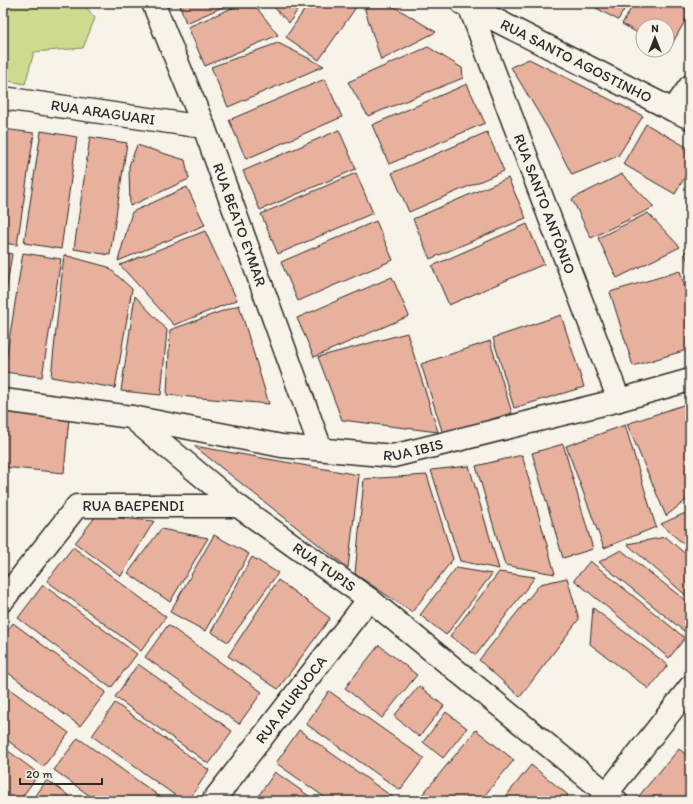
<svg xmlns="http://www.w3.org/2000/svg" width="693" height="804" font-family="Itim,sans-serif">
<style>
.green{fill:#cedb8f;stroke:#7c835d}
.building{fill:#e8b19e;stroke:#2b2b2b}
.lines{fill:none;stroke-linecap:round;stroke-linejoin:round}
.minor-casing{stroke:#2b2b2b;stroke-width:25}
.tertiary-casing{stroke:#2b2b2b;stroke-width:25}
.minor{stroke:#f7f3e8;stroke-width:22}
.tertiary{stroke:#f7f3e8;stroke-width:22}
.labels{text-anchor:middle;stroke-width:3;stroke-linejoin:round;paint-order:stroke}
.street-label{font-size:15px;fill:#2b2b2b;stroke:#f7f3e8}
</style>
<rect width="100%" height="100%" fill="#f7f3e8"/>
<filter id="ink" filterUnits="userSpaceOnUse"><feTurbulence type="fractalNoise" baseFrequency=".025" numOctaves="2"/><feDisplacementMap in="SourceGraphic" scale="8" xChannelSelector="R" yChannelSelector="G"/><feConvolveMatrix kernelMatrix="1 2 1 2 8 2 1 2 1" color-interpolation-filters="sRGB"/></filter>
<g filter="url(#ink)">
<path class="green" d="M 3,3 L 83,3 L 95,18 L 83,48 L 34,52 L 25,84 L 3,80 Z"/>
<g class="building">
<path d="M 179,3 L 232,3 L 186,23 Z"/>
<path d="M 244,3 L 253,3 L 278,35 L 205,66 L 188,27 Z"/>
<path d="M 270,3 L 302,3 L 289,23 Z"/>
<path d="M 309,3 L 359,3 L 319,60 L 286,37 Z"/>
<path d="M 368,3 L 388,3 L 436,32 L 381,60 L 365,10 Z"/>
<path d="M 587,3 L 628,3 L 618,20 Z"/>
<path d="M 634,3 L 675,3 L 690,12 L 668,51 L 667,50 L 667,26 L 643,26 L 643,36 L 622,24 Z"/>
<path d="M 278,43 L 324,66 L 228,107 L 211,67 Z"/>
<path d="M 428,47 L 462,68 L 463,78 L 368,116 L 348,82 Z"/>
<path d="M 529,59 L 643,116 L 618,156 L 572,175 L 550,132 L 511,67 Z"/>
<path d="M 325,79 L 342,117 L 246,159 L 229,120 Z"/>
<path d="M 467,84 L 485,123 L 389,164 L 372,125 Z"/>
<path d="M 646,124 L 690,149 L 690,168 L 675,194 L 623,164 Z"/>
<path d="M 3,129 L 34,133 L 17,245 L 3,243 Z"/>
<path d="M 339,130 L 356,169 L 260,210 L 243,171 Z"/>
<path d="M 41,131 L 77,137 L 61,249 L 24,243 Z"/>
<path d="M 487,132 L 504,171 L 409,212 L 392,173 Z"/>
<path d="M 90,137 L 127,143 L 110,255 L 74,249 Z"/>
<path d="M 137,145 L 185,160 L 189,179 L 130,206 L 129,166 Z"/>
<path d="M 356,173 L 373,213 L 278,254 L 261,214 Z"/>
<path d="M 622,174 L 654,207 L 591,238 L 572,199 Z"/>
<path d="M 508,178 L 526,218 L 430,259 L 413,219 Z"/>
<path d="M 187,187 L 205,225 L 118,261 L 132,212 Z"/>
<path d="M 648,213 L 680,247 L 617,278 L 598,238 Z"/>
<path d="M 690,218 L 690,230 L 685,228 Z"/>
<path d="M 376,221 L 393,260 L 298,301 L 281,262 Z"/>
<path d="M 527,224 L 544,264 L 449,305 L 432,266 Z"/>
<path d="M 205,231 L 237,300 L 174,325 L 120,265 Z"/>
<path d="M 3,252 L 12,254 L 3,312 Z"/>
<path d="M 685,252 L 690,252 L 690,271 Z"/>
<path d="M 23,253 L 61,259 L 42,377 L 4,372 Z"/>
<path d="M 64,255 L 108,267 L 132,289 L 115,388 L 51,377 Z"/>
<path d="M 680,271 L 690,304 L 690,349 L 633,366 L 610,292 Z"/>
<path d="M 392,277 L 409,316 L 314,357 L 297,318 Z"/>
<path d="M 135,296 L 167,330 L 161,395 L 121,391 Z"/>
<path d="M 239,305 L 269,404 L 167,395 L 170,330 Z"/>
<path d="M 561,315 L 584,387 L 514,408 L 493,338 Z"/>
<path d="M 407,333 L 438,432 L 342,420 L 318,357 Z"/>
<path d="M 490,341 L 512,413 L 443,434 L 421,364 Z"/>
<path d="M 686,404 L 690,417 L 690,497 L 666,516 L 627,424 Z"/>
<path d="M 3,412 L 69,418 L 64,473 L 3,467 Z"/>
<path d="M 625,425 L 656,527 L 604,548 L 566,446 Z"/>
<path d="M 563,444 L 593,549 L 563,558 L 532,453 Z"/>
<path d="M 194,446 L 359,475 L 348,568 Z"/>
<path d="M 522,455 L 555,574 L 505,565 L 476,466 Z"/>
<path d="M 469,466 L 499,569 L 460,561 L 431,470 Z"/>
<path d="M 427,475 L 453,559 L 412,612 L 355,574 L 364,479 Z"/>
<path d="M 690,511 L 690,550 L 661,524 Z"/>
<path d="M 96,516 L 154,521 L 121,576 L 75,543 Z"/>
<path d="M 161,529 L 208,538 L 170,602 L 128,573 Z"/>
<path d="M 214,535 L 249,554 L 205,631 L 170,612 Z"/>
<path d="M 666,537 L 690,558 L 690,599 L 627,544 Z"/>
<path d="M 73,547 L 166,617 L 141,651 L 47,581 Z"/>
<path d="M 621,550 L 690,604 L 690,636 L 599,562 Z"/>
<path d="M 252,557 L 278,573 L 228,642 L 211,632 Z"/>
<path d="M 590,561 L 685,638 L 669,658 L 574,580 Z"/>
<path d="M 456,568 L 492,574 L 446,635 L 420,615 Z"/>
<path d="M 499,572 L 535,577 L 476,655 L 450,636 Z"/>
<path d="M 567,578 L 579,619 L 520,697 L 479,660 L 540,584 Z"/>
<path d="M 278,580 L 330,618 L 278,689 L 228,656 Z"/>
<path d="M 43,585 L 137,654 L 111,688 L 18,618 Z"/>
<path d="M 593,608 L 668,665 L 649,689 L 590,644 Z"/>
<path d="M 13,623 L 106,692 L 80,726 L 3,669 L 3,636 Z"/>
<path d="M 168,625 L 262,692 L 239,724 L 145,657 Z"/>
<path d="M 379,645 L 417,675 L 382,718 L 345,688 Z"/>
<path d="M 138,664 L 232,731 L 209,764 L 115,697 Z"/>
<path d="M 3,684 L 69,733 L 43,767 L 3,737 Z"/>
<path d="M 419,686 L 444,706 L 419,737 L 394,716 Z"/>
<path d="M 329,691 L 424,758 L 400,790 L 306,724 Z"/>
<path d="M 115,703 L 209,770 L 188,801 L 183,801 L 92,736 Z"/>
<path d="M 446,712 L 467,728 L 443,758 L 423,742 Z"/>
<path d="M 299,730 L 394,798 L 391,801 L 330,801 L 276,763 Z"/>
<path d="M 476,730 L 514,760 L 480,801 L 429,801 L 422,795 Z"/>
<path d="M 78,738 L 166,801 L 97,801 L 54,770 Z"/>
<path d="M 3,747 L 39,774 L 19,801 L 4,801 L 3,800 Z"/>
<path d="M 679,749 L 690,758 L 690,801 L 640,801 L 637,798 Z"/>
<path d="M 531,765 L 568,795 L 564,801 L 502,801 Z"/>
<path d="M 275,772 L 316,801 L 255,801 Z"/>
<path d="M 47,780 L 76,801 L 32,801 Z"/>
</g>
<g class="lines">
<defs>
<g id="minor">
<path id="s1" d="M 474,3 L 470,8 L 619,400"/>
<path d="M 673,110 L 690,86"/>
<path id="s2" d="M 3,600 L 77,506 L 238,506"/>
<path id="s3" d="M 213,801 L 369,599"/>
<path d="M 601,801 L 690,687"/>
</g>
<g id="tertiary">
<path id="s4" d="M 153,3 L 204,127 L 321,449"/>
<path id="s5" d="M 462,3 L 673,110 L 690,118"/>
<path id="s6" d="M 3,98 L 204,127"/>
<path id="s7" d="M 3,400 L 131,417 L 238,506 L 369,599 L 616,801"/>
<path id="s8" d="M 132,417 L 282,446 L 393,456 L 619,400 L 690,380"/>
</g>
</defs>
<use href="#minor" class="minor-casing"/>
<use href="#tertiary" class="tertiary-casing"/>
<use href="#minor" class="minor"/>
<use href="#tertiary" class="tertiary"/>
</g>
</g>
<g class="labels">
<g class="street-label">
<text dy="5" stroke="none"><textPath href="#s5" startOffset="128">RUA SANTO AGOSTINHO</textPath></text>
<text dy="5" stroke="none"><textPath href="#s6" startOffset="101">RUA ARAGUARI</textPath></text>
<text dy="5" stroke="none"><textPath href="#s1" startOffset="216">RUA SANTO ANTÔNIO</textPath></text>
<text dy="5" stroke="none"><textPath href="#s4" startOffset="238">RUA BEATO EYMAR</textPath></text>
<text dy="5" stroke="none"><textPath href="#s8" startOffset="285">RUA IBIS</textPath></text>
<text dy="5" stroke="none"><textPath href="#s2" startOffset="176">RUA BAEPENDI</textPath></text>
<text dy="5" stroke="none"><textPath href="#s7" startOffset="374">RUA TUPIS</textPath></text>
<text dy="5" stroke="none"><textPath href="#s3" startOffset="128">RUA AIURUOCA</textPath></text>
</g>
</g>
<rect width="693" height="804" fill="none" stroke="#f7f3e8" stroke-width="16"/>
<rect x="8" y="8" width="677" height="788" fill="none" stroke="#2b2b2b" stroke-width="1.5" filter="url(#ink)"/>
<g transform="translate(655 38)"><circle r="19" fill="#f7f3e8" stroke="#a5a39c"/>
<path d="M0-3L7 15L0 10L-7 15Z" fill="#2b2b2b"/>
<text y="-6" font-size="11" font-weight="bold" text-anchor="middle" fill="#2b2b2b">N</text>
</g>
<path d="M20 778v6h82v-6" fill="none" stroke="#2b2b2b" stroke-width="2"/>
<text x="26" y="778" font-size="12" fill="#2b2b2b" stroke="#f7f3e8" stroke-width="3" paint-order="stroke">20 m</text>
</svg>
